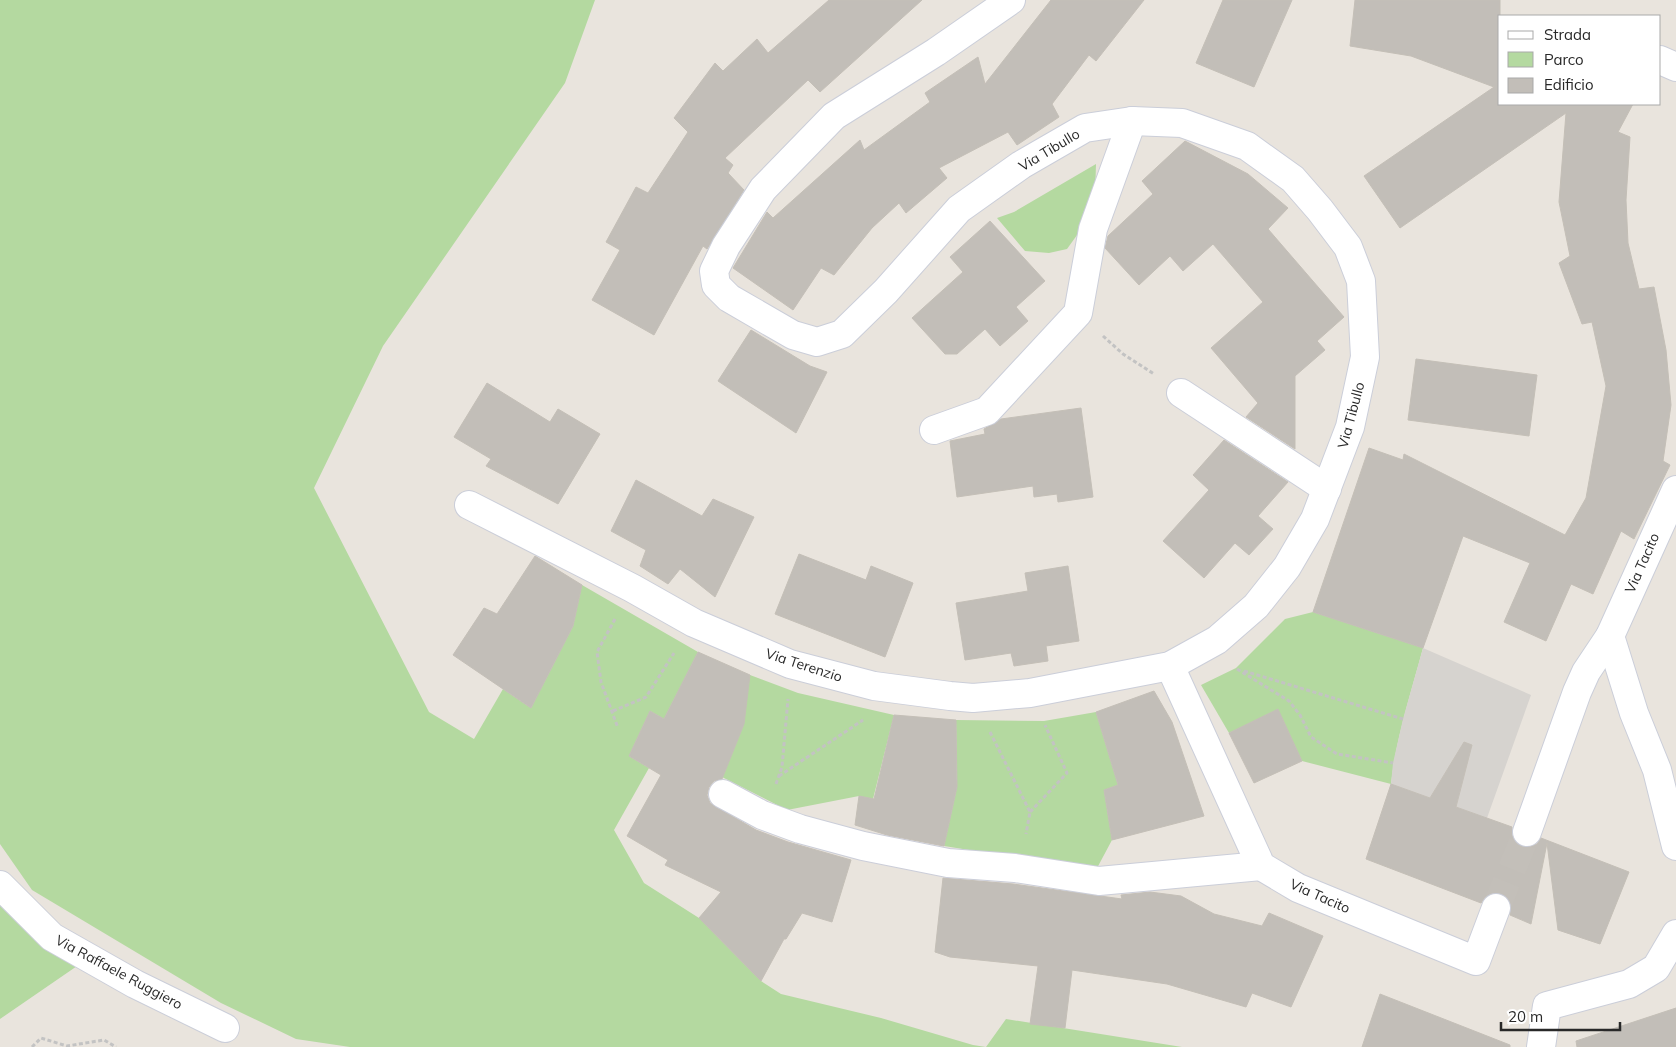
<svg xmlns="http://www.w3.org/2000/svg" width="1676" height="1047" font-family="Mulish,sans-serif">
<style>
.green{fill:#b4d9a0}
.plaza{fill:#d6d3cf}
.building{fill:#c2beb8;stroke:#c4bfb7}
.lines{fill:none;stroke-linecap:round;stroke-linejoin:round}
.minor-tunnel{stroke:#c3bfb9;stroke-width:28;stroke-dasharray:28 14;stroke-linecap:butt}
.minor-casing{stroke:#cbced9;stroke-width:30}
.path{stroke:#c3c3c3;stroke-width:3;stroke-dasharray:4 2.5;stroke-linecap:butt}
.minor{stroke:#fff;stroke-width:28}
.labels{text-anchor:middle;stroke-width:5;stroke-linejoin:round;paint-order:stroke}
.street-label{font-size:14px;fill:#292929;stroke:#fff}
</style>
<rect width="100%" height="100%" fill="#e9e4dd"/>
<g class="green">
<path d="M 0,0 L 595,0 L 565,83 L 383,346 L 314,488 L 429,712 L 474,739 L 503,689 L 531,708 L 573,626 L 582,585 L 698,652 L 664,719 L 650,711 L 629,756 L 649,768 L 614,830 L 644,883 L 699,918 L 761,981 L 781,994 L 881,1018 L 973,1045 L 986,1047 L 1006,1019 L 1182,1047 L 350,1047 L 296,1039 L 221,1003 L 32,890 L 0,844 Z"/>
<path d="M 1096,164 L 1095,196 L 1090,217 L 1067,249 L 1049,253 L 1025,251 L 997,218 L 1014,212 Z"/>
<path d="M 1313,612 L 1423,648 C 1411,693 1396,738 1391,784 L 1302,761 L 1278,710 L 1229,733 L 1201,685 L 1236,668 L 1285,619 Z"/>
<path d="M 750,675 L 798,693 L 894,715 L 873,799 L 859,796 L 787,810 L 722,777 Z"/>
<path d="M 1096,712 L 1118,785 L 1104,790 L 1112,840 L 1096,870 L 944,846 L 957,787 L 956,720 L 1044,721 Z"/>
<path d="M 0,903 L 28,933 L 80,964 L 0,1019 Z"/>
</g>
<path class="plaza" d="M 1423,648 L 1531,695 L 1487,818 L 1456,807 L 1464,775 L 1447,770 L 1430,798 L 1391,784 L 1393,763 L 1403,719 Z"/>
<g class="building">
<path d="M 829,0 L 922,0 L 820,92 L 808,80 L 725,158 L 733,165 L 728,173 L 744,190 L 707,249 L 703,246 L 654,335 L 592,300 L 620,250 L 606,242 L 636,187 L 648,193 L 688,132 L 674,118 L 715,63 L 723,71 L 757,39 L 768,53 Z"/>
<path d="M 1051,0 L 1144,0 L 1096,61 L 1089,55 L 1052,104 L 1059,117 L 1017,145 L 1008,132 L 939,168 L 947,178 L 906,213 L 899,203 L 872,228 L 834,275 L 821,268 L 793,310 L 733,268 L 767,212 L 773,218 L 860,140 L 864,150 L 930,102 L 925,93 L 978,57 L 985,84 Z"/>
<path d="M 1223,0 L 1292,0 L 1254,87 L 1196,63 Z"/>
<path d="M 1355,0 L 1500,0 L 1500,104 L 1633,104 L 1618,132 L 1630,137 L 1626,200 L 1628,243 L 1639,289 L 1654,287 L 1666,350 L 1671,405 L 1663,461 L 1670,465 L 1634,539 L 1621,531 L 1593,594 L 1571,584 L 1546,641 L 1504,622 L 1530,563 L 1463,536 L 1423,648 L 1313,612 L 1369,448 L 1403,460 L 1404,454 L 1565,535 L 1586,498 L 1606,386 L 1592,322 L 1582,324 L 1559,263 L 1570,256 L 1559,202 L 1566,113 L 1400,228 L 1364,176 L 1494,87 L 1411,56 L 1350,46 Z"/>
<path d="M 1185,141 L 1248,174 L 1288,208 L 1268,229 L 1344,317 L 1317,341 L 1325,350 L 1295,376 L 1295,449 L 1246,417 L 1258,403 L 1211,348 L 1263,302 L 1213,244 L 1183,271 L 1170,256 L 1139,285 L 1105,248 L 1108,236 L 1153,194 L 1142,181 Z"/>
<path d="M 990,221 L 1045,281 L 1016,307 L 1028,321 L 1000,346 L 985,329 L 957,354 L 945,354 L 912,318 L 963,272 L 950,257 Z"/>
<path d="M 751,330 L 810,366 L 827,372 L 796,433 L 718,381 Z"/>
<path d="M 1416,359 L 1537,375 L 1529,436 L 1408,420 Z"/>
<path d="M 487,383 L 550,422 L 558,409 L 600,434 L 558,504 L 486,466 L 491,459 L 454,437 Z"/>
<path d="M 1081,408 L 1093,497 L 1058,502 L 1057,494 L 1034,497 L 1033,486 L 957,497 L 950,441 L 985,434 L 984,429 L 1001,419 Z"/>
<path d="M 1224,440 L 1288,482 L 1258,516 L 1273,529 L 1249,555 L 1235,543 L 1204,578 L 1163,541 L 1209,490 L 1193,475 Z"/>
<path d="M 636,480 L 702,516 L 713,499 L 754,517 L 715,597 L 680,569 L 668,584 L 640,566 L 646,550 L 611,531 Z"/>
<path d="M 799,554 L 866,580 L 871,566 L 913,583 L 885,657 L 775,614 Z"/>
<path d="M 535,556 L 582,585 L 573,626 L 531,708 L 453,655 L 484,608 L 497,614 Z"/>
<path d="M 1068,566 L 1079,641 L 1046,646 L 1048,661 L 1014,666 L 1011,653 L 965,660 L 956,603 L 1028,591 L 1025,573 Z"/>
<path d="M 698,652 L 750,675 L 744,724 L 722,779 L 714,781 L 709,787 L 707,795 L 710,803 L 756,830 L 788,842 L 851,860 L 832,922 L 802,913 L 786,939 L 784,939 L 761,981 L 699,918 L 721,892 L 665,865 L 668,860 L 627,836 L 661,775 L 629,756 L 650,711 L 664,719 Z"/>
<path d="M 1154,691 L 1172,722 L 1204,816 L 1112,840 L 1104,790 L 1118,785 L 1096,712 Z"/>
<path d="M 1278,709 L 1302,761 L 1254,783 L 1229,733 Z"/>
<path d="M 894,715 L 956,720 L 957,787 L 944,846 L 887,835 L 855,825 L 859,796 L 874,799 Z"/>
<path d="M 1464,742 L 1472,745 L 1456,807 L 1512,827 L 1512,835 L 1515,842 L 1521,846 L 1530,847 L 1537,844 L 1541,838 L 1629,872 L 1600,944 L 1558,930 L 1547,843 L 1531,924 L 1510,915 L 1511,905 L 1508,899 L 1502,894 L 1493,893 L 1486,896 L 1481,903 L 1366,859 L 1391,784 L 1430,798 Z"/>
<path d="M 943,878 L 1013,884 L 1122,899 L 1121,895 L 1150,892 L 1181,896 L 1214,914 L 1262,926 L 1269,913 L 1323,936 L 1291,1007 L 1252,993 L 1246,1007 L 1167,984 L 1072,970 L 1065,1028 L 1030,1024 L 1038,966 L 950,957 L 935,952 Z"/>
<path d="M 1380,994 L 1510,1045 L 1510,1047 L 1362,1047 Z"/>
<path d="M 1676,1008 L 1676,1047 L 1577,1047 L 1576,1041 Z"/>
</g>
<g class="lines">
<path class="minor-tunnel" d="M 1496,908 L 1527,832"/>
<defs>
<g id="minor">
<path d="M 1660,60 L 1676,67"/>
<path d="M 1181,393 L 1327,489"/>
<path d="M 934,430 L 987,411 L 1078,313 L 1093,229 L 1132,121"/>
<path d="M 469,505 L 632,588 L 694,623 L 790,664 L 874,686 L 950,696 L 973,698 L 1030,693 L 1170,666 L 1217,640 L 1256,606 L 1287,567 L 1315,519 L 1350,427 L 1365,357 L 1361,281 L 1348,247 L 1320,210 L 1293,179 L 1247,146 L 1182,123 L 1132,121 L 1085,128 L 1021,165 L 959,209 L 886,291 L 842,334 L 817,342 L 793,335 L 729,298 L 716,285 L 714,271 L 726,246 L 763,189 L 834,116 L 936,52 L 1011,0"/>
<path d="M 1610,636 L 1634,713 L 1657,770 L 1676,846"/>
<path d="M 1170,666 L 1261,866 L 1298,888 L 1476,961 L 1496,908"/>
<path d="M 723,794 L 762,815 L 800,829 L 863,846 L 948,863 L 1015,868 L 1099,881 L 1261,866"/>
<path d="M 1527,832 L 1577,692 L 1586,672 L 1610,636 L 1676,490"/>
<path d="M 0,885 L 52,937 L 135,984 L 225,1028"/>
<path d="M 1541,1047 L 1547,1006 L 1629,984 L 1656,968 L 1676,934"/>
</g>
</defs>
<use href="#minor" class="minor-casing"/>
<g class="path">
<path d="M 1103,336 L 1123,354 L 1154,374"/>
<path d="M 615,619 L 597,652 L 601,682 L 618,728"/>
<path d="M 1237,669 L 1289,701 L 1300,715 L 1311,737 L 1337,754 L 1393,763"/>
<path d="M 1244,671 L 1403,719"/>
<path d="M 613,711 L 646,697 L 674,653"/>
<path d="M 990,732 L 1030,812 L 1026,834"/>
<path d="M 779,776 L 863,720"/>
<path d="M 776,784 L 782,767 L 788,699"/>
<path d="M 1030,812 L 1067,773 L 1045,725"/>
<path d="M 32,1047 L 41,1038 L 67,1046 L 104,1040 L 116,1047"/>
</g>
<use href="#minor" class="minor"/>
</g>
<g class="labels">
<g class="street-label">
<text transform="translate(1049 150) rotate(-31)" y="5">Via Tibullo</text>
<text transform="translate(1351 415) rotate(-75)" y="5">Via Tibullo</text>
<text transform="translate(1642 563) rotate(-66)" y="5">Via Tacito</text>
<text transform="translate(804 665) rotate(18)" y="5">Via Terenzio</text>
<text transform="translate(1320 896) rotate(24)" y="5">Via Tacito</text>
<text transform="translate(119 972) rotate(28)" y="5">Via Raffaele Ruggiero</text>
</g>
</g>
<rect x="1498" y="15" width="162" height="90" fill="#ffffff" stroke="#a9a9a9"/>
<rect x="1508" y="31" width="25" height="8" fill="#ffffff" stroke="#a9a9a9"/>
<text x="1544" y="40" font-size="15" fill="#292929">Strada</text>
<rect x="1508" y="52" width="25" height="15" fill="#b4d9a0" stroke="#a9a9a9"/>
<text x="1544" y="65" font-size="15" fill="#292929">Parco</text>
<rect x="1508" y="78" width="25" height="15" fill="#c2beb8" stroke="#a9a9a9"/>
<text x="1544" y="90" font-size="15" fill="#292929">Edificio</text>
<path d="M1501 1022v8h119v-8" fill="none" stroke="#292929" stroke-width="2.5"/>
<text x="1508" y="1022" font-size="15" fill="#292929" stroke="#ffffff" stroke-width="4" paint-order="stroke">20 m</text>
</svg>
